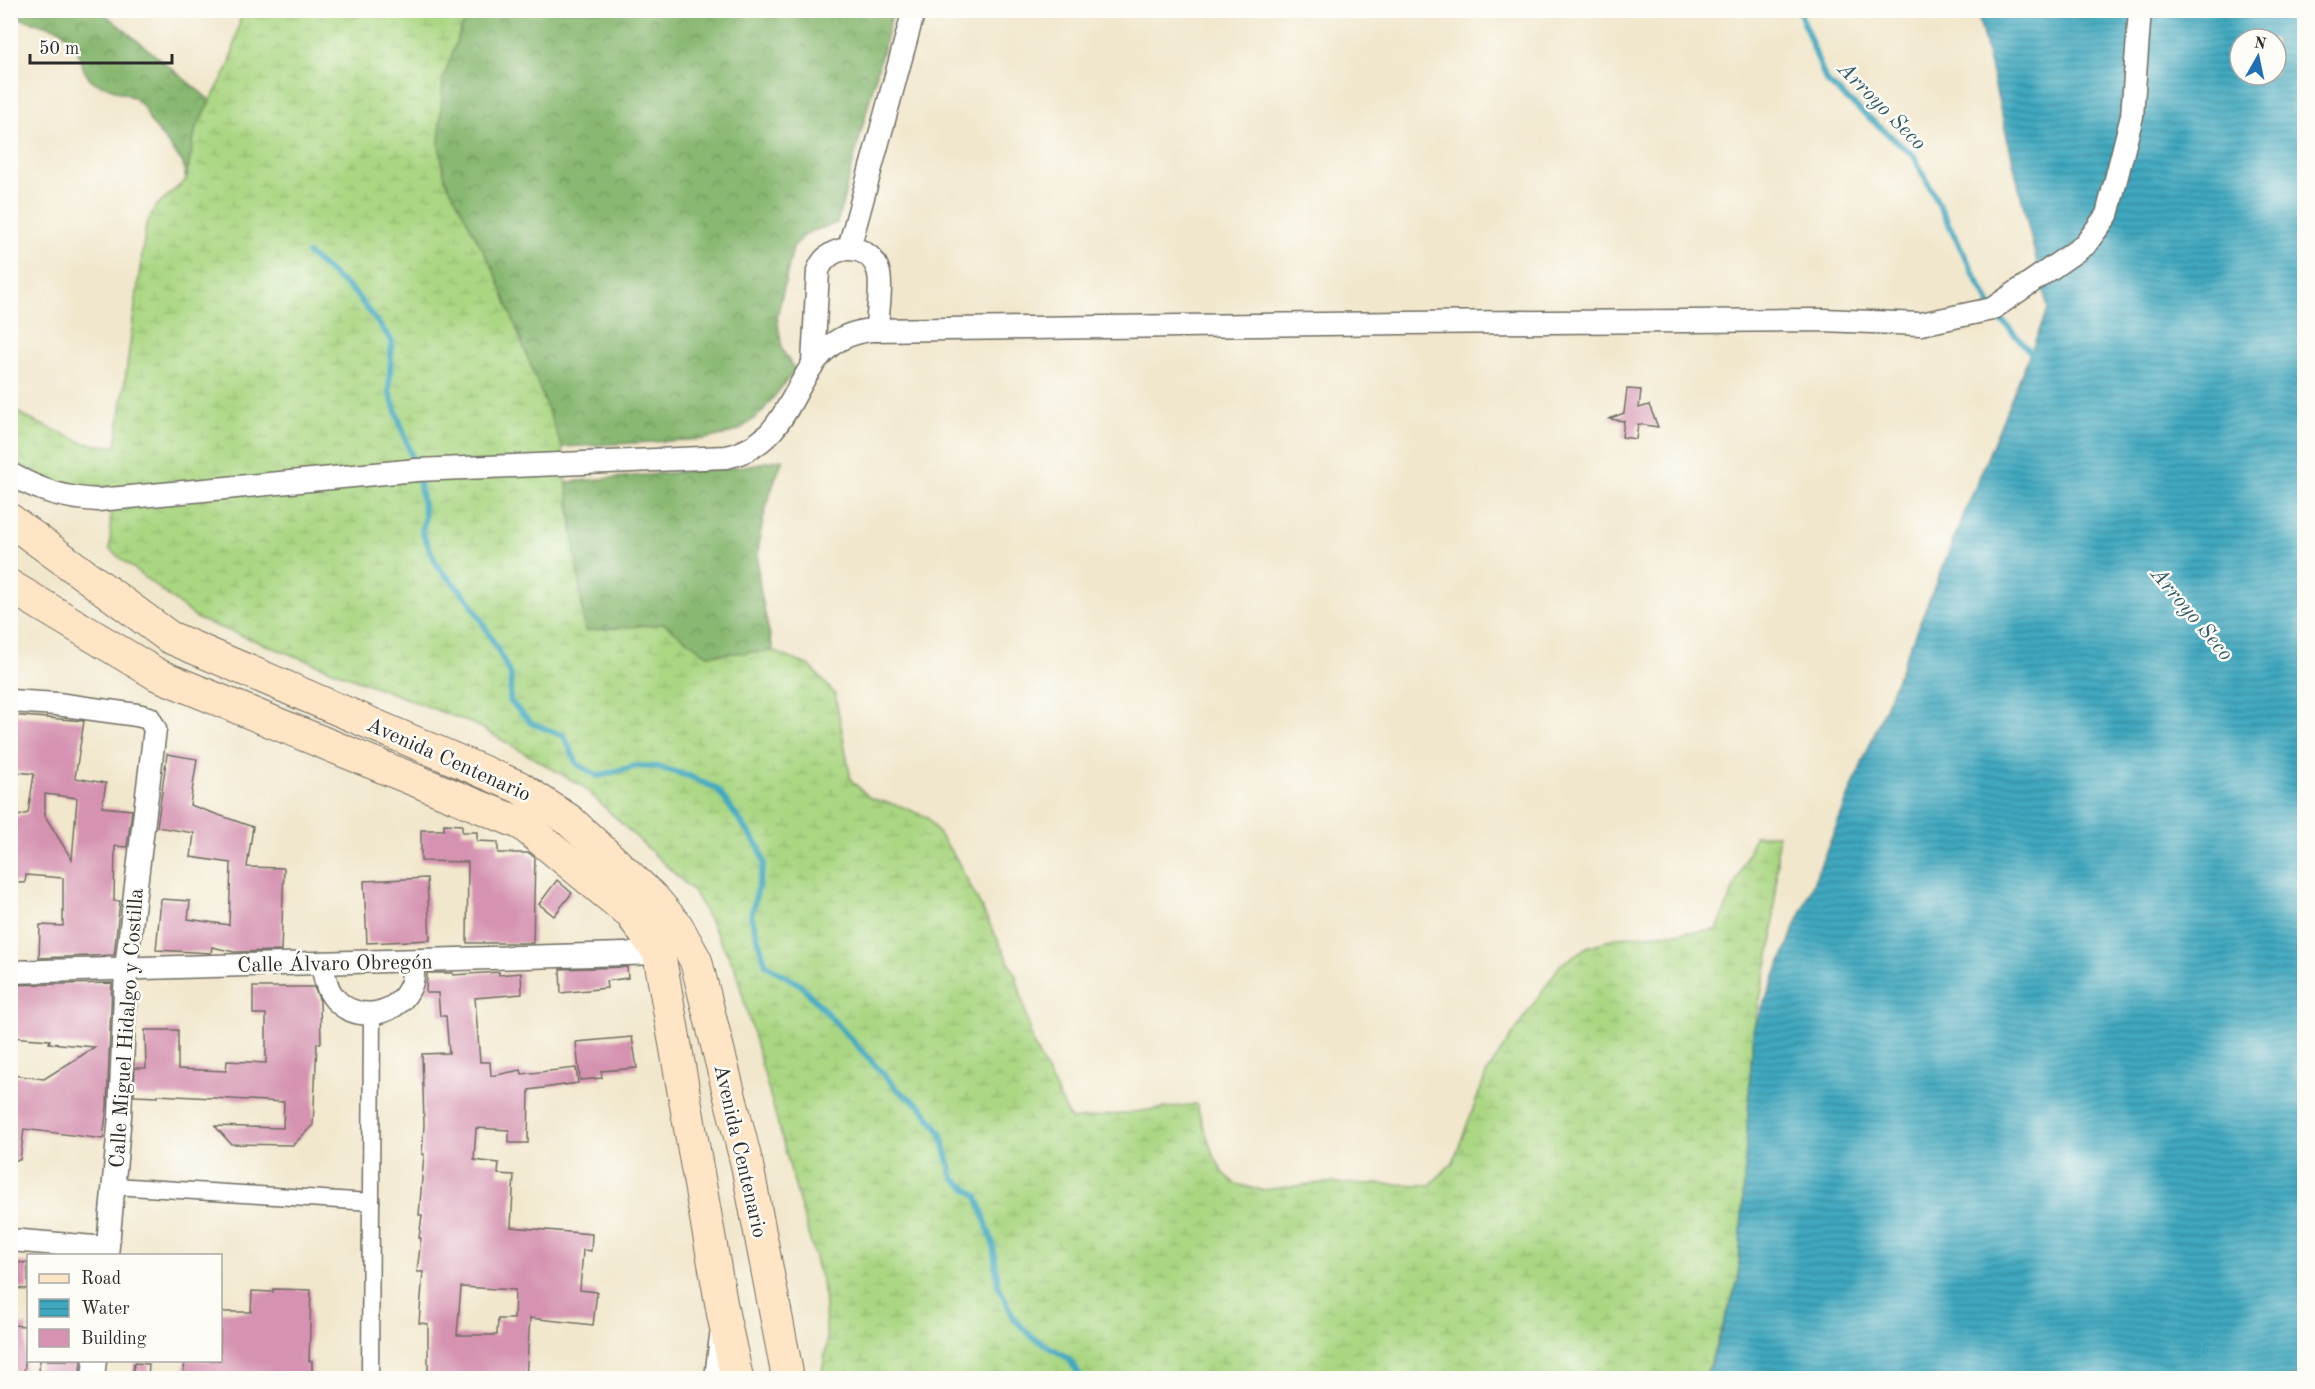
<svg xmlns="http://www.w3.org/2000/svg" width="2315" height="1389" font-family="'Old Standard TT',serif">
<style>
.forest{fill:url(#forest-crowns);stroke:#5a724e;stroke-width:1.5}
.wetland{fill:url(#wetland-marsh);stroke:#6b8157;stroke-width:1.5}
.water{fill:url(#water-rules);stroke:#356a75;stroke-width:1.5;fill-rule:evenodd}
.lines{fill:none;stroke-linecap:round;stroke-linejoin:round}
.stream{stroke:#3fa8bf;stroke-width:6}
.building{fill:#d593b1;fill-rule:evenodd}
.pedestrian-casing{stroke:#706d63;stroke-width:19}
.minor-casing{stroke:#706d63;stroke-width:25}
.secondary-casing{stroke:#706d63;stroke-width:34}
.pedestrian{stroke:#fff;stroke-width:16}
.minor{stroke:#fff;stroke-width:22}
.secondary{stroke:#fee5c5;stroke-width:32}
.labels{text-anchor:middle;stroke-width:5;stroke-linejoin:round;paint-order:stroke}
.street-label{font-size:21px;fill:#2b2b2b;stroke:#fdfcf7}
.water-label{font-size:22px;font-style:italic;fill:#335d66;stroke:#fdfcf7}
</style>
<defs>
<pattern id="forest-crowns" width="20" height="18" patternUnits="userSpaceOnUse" patternTransform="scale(1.5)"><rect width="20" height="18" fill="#88b871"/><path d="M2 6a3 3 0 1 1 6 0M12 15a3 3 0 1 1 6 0" fill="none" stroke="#6f965d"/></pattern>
<pattern id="wetland-marsh" width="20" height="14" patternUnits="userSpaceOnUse" patternTransform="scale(1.5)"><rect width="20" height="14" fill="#abd783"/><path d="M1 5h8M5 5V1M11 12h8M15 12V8" fill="none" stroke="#93b971"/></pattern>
<pattern id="water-rules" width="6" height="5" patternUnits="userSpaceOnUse" patternTransform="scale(1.5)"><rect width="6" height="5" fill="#3fa8bf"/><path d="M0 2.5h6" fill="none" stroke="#35899b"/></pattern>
</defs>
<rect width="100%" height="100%" fill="#fdfcf7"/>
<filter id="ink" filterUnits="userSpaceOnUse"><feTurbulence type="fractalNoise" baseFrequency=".0167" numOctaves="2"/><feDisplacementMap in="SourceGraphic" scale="12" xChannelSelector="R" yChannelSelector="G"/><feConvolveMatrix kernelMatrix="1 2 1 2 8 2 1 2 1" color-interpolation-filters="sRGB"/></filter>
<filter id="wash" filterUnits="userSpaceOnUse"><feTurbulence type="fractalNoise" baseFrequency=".008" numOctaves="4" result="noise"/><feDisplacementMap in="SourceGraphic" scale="24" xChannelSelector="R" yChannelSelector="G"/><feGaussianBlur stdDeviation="1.35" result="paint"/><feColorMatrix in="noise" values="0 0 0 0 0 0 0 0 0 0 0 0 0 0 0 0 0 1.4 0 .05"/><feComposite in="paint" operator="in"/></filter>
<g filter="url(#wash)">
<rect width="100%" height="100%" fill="#f1e7cc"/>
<g class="forest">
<path d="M 10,11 L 101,11 L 211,101 L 196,128 L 186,180 L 183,163 L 150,121 L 144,107 L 133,97 L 91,81 L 84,70 L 76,47 L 60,29 L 11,16 Z"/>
<path d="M 473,11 L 893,11 L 837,223 L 807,233 L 793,247 L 777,317 L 782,350 L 795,370 L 761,413 L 739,430 L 723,435 L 704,439 L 562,447 L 495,273 L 445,179 L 439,145 L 443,79 L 462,26 Z"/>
<path d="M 783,459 C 769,494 757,529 758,568 C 759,594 768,625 773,651 L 707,655 L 663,624 L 585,631 L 567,482 L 738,467 Z"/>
</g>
<path class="wetland" d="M 242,11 L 473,11 L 462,26 L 443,79 L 439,145 L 445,179 L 495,273 L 562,447 L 585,631 L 664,624 L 707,655 L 773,651 L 810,666 L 835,694 L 851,780 L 870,798 L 903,807 L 927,817 L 957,860 L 1016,976 L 1034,1046 L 1071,1120 L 1196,1104 L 1213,1154 L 1223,1172 L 1235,1184 L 1262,1190 L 1323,1183 L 1430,1185 L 1453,1162 L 1487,1072 L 1560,965 L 1587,947 L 1619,937 L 1717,930 L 1755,835 L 1778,835 L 1773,937 L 1753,1031 L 1738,1280 L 1705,1378 L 821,1378 L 827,1344 L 824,1291 L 735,968 L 694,892 L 582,786 L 476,725 L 198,619 L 110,550 L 111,487 L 74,487 L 53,482 L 11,460 L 10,407 L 31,420 L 84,443 L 116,447 L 146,225 L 156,206 L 186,180 L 196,128 L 230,64 Z"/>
<path class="water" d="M 1977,11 L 2304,11 L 2304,1378 L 1706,1378 L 1738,1280 L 1753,1030 L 2048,309 ZM 2240,39 L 2276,39 L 2276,75 L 2240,75 Z"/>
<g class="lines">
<g class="stream">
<path d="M 1799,10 L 1826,81 L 1914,156 L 1992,309 L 2036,358"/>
<path d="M 308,254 L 355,293 L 392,341 L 389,391 L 415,466"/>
<path d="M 418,475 L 425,516 L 422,532 L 438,567 L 470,601 L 497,648 L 511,676 L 510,701 L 531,723 L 564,736 L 577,764 L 598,776 L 636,766 L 658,767 L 689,776 L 717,789 L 759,847 L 764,863 L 751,916 L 766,965 L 801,985 L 899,1091 L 921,1106 L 941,1133 L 953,1178 L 977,1196 L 993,1244 L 998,1285 L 1015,1320 L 1032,1337 L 1068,1358 L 1082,1378"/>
</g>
</g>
<g id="blocks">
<g class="building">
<path d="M 1627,389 L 1641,390 L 1639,408 L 1649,405 L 1658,427 L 1638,424 L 1636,439 L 1622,437 L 1624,421 L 1609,419 L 1624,413 Z"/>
<path d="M 10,715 L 84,721 L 75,778 L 106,783 L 102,807 L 132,810 L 127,847 L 115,846 L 114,901 L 120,901 L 114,955 L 39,958 L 40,925 L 63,926 L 63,878 L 26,875 L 25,883 L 10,882 L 12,818 L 28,813 L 34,774 L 10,771 ZM 45,794 L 77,798 L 72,860 L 45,816 Z"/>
<path d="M 167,754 L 197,759 L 190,805 L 253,827 L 247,867 L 284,868 L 281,951 L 234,952 L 212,947 L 211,953 L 156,950 L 161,899 L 190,901 L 188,919 L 229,925 L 231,863 L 191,857 L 194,833 L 157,827 Z"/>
<path d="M 444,824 L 462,825 L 462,832 L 477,832 L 477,841 L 498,842 L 498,853 L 529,853 L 535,858 L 533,943 L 467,943 L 468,862 L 421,861 L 421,830 L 444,830 Z"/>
<path d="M 427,878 L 430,940 L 367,943 L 364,881 Z"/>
<path d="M 557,880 L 572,893 L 554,916 L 539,904 Z"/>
<path d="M 627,967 L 628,978 L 606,981 L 607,988 L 561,993 L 560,969 Z"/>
<path d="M 499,972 L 499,975 L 521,973 L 522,994 L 475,998 L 480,1062 L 490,1062 L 491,1076 L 521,1070 L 522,1074 L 576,1068 L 578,1083 L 529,1090 L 528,1143 L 509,1143 L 509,1130 L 476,1128 L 474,1160 L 499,1163 L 498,1174 L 514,1175 L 511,1227 L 592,1234 L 591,1251 L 583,1250 L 580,1290 L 597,1292 L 593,1325 L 530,1318 L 526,1378 L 428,1378 L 428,1324 L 419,1323 L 423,1272 L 417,1272 L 421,1238 L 419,1238 L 422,1215 L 419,1215 L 424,1154 L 422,1154 L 424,1125 L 422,1054 L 449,1053 L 446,1016 L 440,1016 L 438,993 L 426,993 L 427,973 L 453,973 L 453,975 ZM 461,1287 L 515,1290 L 514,1319 L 498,1319 L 497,1335 L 457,1335 Z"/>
<path d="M 112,983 L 107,1107 L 103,1139 L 24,1129 L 20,1160 L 10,1160 L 10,1096 L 13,1075 L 44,1079 L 95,1047 L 49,1043 L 50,1040 L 10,1037 L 10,985 Z"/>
<path d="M 253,987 L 314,987 L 320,1001 L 321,1043 L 317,1043 L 313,1125 L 293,1145 L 231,1144 L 215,1126 L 283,1128 L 284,1102 L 158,1095 L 158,1097 L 134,1096 L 135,1068 L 146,1068 L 145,1030 L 178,1030 L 178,1069 L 226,1071 L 227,1061 L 266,1063 L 266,1014 L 253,1014 Z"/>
<path d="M 632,1037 L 637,1068 L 601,1071 L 602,1078 L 580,1080 L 576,1042 Z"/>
<path d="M 12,1262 L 28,1263 L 28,1289 L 10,1288 Z"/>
<path d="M 273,1289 L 311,1290 L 309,1361 L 312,1361 L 312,1378 L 183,1378 L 185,1360 L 220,1360 L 220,1312 L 251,1312 L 252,1291 L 273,1292 Z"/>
<path d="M 10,1325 L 27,1326 L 24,1378 L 10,1378 Z"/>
<path d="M 40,1360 L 81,1360 L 80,1375 L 39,1371 Z"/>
<path d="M 134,1363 L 149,1364 L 148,1378 L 132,1378 Z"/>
</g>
</g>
</g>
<g filter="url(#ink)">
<use href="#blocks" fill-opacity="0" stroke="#706d63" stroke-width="1.5"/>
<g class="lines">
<defs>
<g id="pedestrian">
<path d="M 114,1186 L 371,1202"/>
<path d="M 370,1378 L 372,1014"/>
</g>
<g id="minor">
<path d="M 849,248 L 914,10"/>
<path d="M 813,363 L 818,271 C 827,244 868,240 878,270 C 883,285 877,314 877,330"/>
<path d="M 10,474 C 41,491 63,498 98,500 L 417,470 L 726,457 C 808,440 786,339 871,330 L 1404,323 L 1823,320 L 1921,324 L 1992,309 L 2085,245 L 2107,215 L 2132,116 L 2140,10"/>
<path d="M 10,701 L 57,704 L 137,715 L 149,718 L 155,729 L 126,968 L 120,1116 L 107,1256"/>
<path d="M 322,964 C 324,974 326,987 332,995 C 351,1023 395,1018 409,989 C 414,981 413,971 413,962"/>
<path d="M 10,972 L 659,953"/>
<path d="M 10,1240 L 107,1248"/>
<path d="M 93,1378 L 95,1360"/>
<path d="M 716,1378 L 721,1336"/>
</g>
<g id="secondary">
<path d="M 10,520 L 169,637 L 519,787 L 569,820 L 653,898 L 677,926 L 696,961 L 747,1165 L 788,1378"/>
<path d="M 10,586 L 158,675 L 522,824 L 631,914 L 659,953 L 723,1314 L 737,1378"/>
</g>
</defs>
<use href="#pedestrian" class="pedestrian-casing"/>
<use href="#minor" class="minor-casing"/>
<use href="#secondary" class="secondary-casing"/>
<use href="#pedestrian" class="pedestrian"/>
<use href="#minor" class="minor"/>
<use href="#secondary" class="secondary"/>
</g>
</g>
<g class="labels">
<g class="street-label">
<text transform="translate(449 759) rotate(24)" y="7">Avenida Centenario</text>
<text transform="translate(335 963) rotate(-1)" y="7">Calle Álvaro Obregón</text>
<text transform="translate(126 1028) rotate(-86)" y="7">Calle Miguel Hidalgo y Costilla</text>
<text transform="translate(741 1151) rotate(77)" y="7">Avenida Centenario</text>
</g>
<g class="water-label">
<text transform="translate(1883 105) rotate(45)" y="8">Arroyo Seco</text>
<text transform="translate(2193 613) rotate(50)" y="8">Arroyo Seco</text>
</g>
</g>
<rect width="2315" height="1389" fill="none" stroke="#fdfcf7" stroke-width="36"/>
<rect x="27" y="1254" width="195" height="108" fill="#fdfcf7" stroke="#a9a8a5" stroke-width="1.5"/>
<rect x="39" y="1274" width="30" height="9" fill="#fee5c5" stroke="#a9a8a5" stroke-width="1.5"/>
<text x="81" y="1284" font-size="18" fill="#2b2b2b">Road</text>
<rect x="39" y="1299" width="30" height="18" fill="url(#water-rules)" stroke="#a9a8a5" stroke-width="1.5"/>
<text x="81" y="1314" font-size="18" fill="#2b2b2b">Water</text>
<rect x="39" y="1329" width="30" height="18" fill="#d593b1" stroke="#a9a8a5" stroke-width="1.5"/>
<text x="81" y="1344" font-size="18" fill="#2b2b2b">Building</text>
<g transform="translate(2258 57) rotate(9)"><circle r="28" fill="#fdfcf7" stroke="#a9a8a5" stroke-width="1.5"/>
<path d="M0-4.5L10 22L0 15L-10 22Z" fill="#1f6fb2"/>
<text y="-9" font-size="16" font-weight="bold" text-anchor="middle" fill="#2b2b2b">N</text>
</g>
<path d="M30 54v9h142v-9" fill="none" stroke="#2b2b2b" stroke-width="3"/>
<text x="39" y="54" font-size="18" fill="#2b2b2b" stroke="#fdfcf7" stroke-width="4.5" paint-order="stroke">50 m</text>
</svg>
